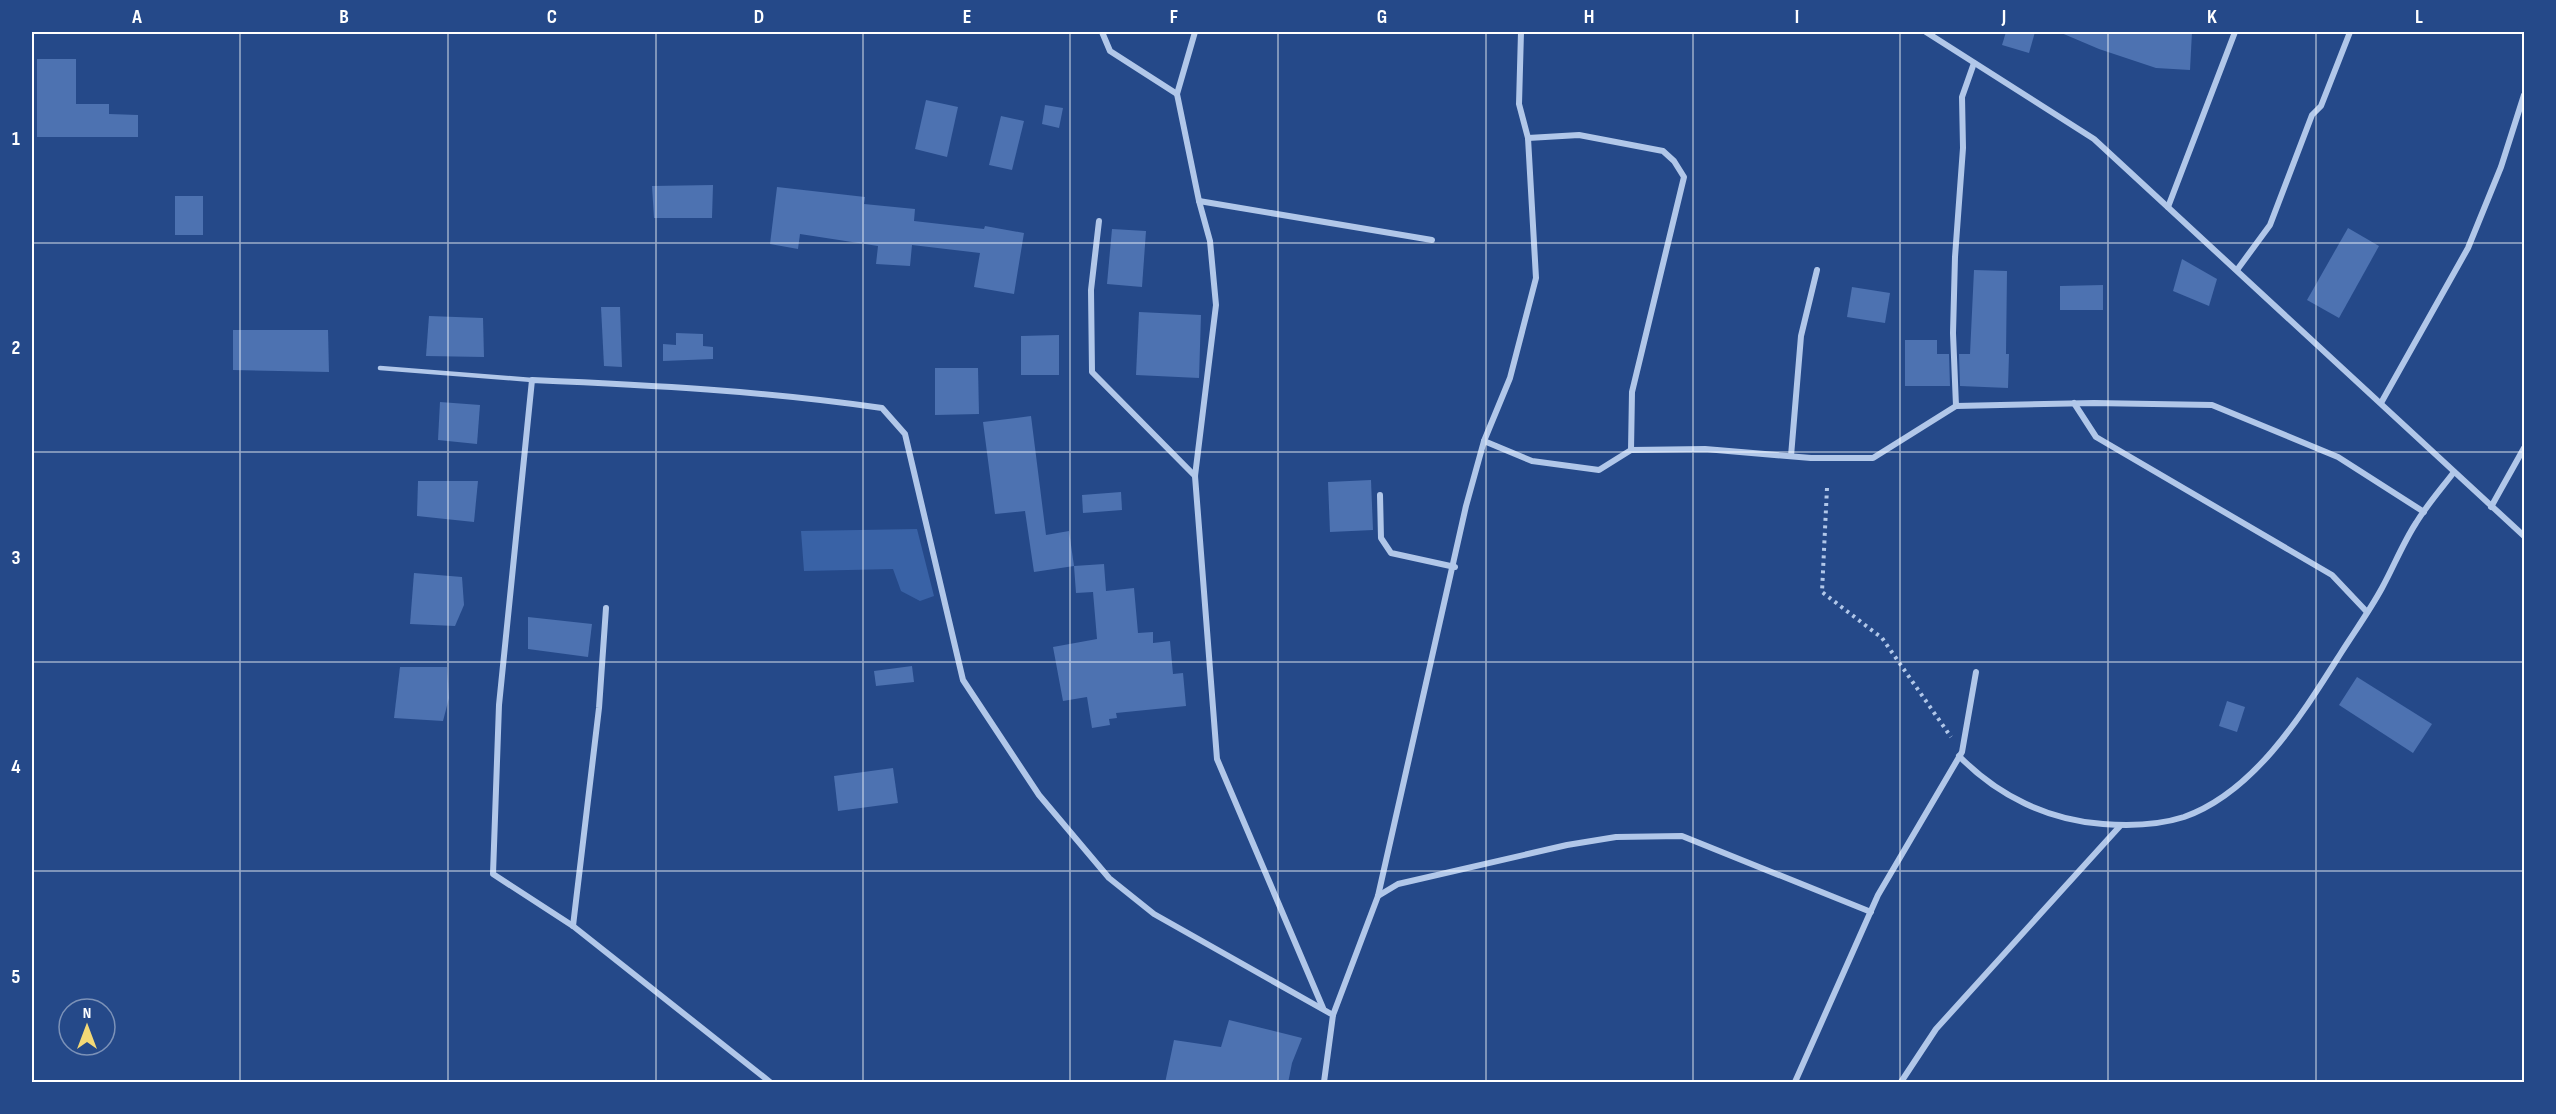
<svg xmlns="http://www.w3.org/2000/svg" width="2556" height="1114" font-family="'Sofia Sans Condensed',sans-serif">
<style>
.green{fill:#3962a6}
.building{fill:#4d72b1}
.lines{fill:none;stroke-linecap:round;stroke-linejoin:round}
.path{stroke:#b1c7e9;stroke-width:4;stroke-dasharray:3 4.5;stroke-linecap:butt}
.lane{stroke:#b1c7e9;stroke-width:4.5}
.street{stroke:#b1c7e9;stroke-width:6}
.grid{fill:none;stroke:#fff;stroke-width:1.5;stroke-opacity:0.55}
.neatline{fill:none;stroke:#fff;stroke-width:2}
.grid-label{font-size:20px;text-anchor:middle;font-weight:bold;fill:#fff}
</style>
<rect width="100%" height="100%" fill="#254989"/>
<path class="green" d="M 917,529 L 934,596 L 920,601 L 901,591 L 893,569 L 804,571 L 801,531 Z"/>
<g class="building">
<path d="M 2006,32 L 2035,32 L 2029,53 L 2002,45 Z"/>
<path d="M 2059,32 L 2192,32 L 2190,70 L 2156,68 L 2099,49 Z"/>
<path d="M 37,59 L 76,59 L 76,104 L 109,104 L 109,114 L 138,115 L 138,137 L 37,137 Z"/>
<path d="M 926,100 L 958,107 L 947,157 L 915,149 Z"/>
<path d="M 1045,105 L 1063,108 L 1059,128 L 1042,124 Z"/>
<path d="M 1001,116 L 1024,121 L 1012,170 L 989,165 Z"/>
<path d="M 713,185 L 712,218 L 654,218 L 652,186 Z"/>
<path d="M 777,187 L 865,197 L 864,204 L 915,209 L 914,221 L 984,229 L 985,226 L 1024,233 L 1014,294 L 974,287 L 980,253 L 912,245 L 910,266 L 876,264 L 878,246 L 800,234 L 798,249 L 770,244 Z"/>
<rect x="175" y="196" width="28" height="39"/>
<path d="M 2348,228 L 2379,246 L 2339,318 L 2307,300 Z"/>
<path d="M 1112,229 L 1146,231 L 1142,287 L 1107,284 Z"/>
<path d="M 2182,259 L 2217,279 L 2209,306 L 2173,291 Z"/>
<path d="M 1974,270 L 2007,271 L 2006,354 L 2009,354 L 2008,388 L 1960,386 L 1959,354 L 1970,354 Z"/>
<path d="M 2103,285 L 2103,310 L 2060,310 L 2060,286 Z"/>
<path d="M 1852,287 L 1890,293 L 1885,323 L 1847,317 Z"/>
<path d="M 601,307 L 620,307 L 622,367 L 604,366 Z"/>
<path d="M 1139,312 L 1201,315 L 1199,378 L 1136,375 Z"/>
<path d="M 429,316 L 483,318 L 484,357 L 426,356 Z"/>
<path d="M 233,330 L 328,330 L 329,372 L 233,370 Z"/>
<path d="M 676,333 L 703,334 L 703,346 L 713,347 L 713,359 L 663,361 L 663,344 L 676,345 Z"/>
<path d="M 1059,335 L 1059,375 L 1021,375 L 1021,336 Z"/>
<path d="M 1905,340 L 1937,340 L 1937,354 L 1949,354 L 1950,386 L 1905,386 Z"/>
<path d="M 935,368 L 978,368 L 979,414 L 935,415 Z"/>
<path d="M 440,402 L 480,405 L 477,444 L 438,440 Z"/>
<path d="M 1031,416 L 1046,535 L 1069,531 L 1074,566 L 1034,572 L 1025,511 L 995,514 L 983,422 Z"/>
<path d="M 1371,480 L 1373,530 L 1330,532 L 1328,482 Z"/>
<path d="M 418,481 L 478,481 L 474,522 L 417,516 Z"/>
<path d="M 1121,492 L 1122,510 L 1083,513 L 1082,495 Z"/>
<path d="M 1104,564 L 1106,591 L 1134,588 L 1138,633 L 1153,632 L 1153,643 L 1170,641 L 1173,674 L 1183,673 L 1186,706 L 1116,713 L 1117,718 L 1109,719 L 1110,725 L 1092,728 L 1087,697 L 1063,701 L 1053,647 L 1097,639 L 1093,592 L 1076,593 L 1074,566 Z"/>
<path d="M 414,573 L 462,577 L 464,605 L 455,626 L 410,624 Z"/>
<path d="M 528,617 L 592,624 L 588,657 L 528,649 Z"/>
<path d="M 912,666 L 914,682 L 876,686 L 874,671 Z"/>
<path d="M 400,667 L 447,667 L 449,698 L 443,721 L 394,718 Z"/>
<path d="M 2357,677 L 2432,724 L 2413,753 L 2339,705 Z"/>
<path d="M 2227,701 L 2245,707 L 2237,732 L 2219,726 Z"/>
<path d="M 893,768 L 898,803 L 838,811 L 834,776 Z"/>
<path d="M 1229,1020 L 1302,1038 L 1292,1063 L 1288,1083 L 1165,1083 L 1174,1040 L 1221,1047 Z"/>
</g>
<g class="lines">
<path class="path" d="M 1827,488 L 1822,592 L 1882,638 L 1951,737"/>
<path class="lane" d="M 380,368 L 532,380"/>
<g class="street">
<path d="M 1102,32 L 1110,51 L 1177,94 L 1199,201 L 1210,241 L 1216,305 L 1195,476 L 1217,759 L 1323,1008"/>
<path d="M 1926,32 L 2094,139 L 2524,536"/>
<path d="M 1974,63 L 1962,97 L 1963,148 L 1955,257 L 1953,333 L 1956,406 L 2094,403 L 2212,405 L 2338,457 L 2424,512"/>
<path d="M 1177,94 L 1195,32"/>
<path d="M 1528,138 L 1579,135 L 1663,151 L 1674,161 L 1684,177 L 1632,392 L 1631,450"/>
<path d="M 1199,201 L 1432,240"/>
<path d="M 2168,207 L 2235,32"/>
<path d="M 1099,221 L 1091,290 L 1092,372 L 1195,476"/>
<path d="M 2237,270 L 2270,225 L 2312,115 L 2321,106 L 2350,32"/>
<path d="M 2074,403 L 2096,437 L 2332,575 L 2367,612"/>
<path d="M 2381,403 L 2468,248 L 2501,167 L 2524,95"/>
<path d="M 1484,441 L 1532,461 L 1599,470 L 1631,450 L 1705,449 L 1811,458 L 1873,458 L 1956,406"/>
<path d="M 1791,456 L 1801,336 L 1817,270"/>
<path d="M 1380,495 L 1381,538 L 1391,553 L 1455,567"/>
<path d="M 2491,507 L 2524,448"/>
<path d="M 1959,756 C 1998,796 2048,820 2103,824 C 2129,826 2159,825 2184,817 C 2255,792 2303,713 2341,653 C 2355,631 2370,610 2382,588 C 2394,566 2403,543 2416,523 C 2427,505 2441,489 2454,472"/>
<path d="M 1378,896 L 1398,884 L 1567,845 L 1616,837 L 1682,836 L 1871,912"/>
<path d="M 573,926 L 599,708 L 606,608"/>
<path d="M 1333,1015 L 1378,896 L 1466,506 L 1484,441 L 1510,378 L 1536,278 L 1528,138 L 1519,104 L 1521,32"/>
<path d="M 770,1082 L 573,926 L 493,874 L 499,705 L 532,380 C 649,385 766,391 882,408 L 905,434 L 963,680 L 1039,795 L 1109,878 L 1154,914 L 1333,1015 L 1324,1082"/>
<path d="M 1795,1082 L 1878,895 L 1962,752 L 1976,672"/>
<path d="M 1901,1082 L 1936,1029 L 2120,826"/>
</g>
</g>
<path class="grid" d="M 240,32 L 240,1082M 448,32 L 448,1082M 656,32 L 656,1082M 863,32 L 863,1082M 1070,32 L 1070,1082M 1278,32 L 1278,1082M 1486,32 L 1486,1082M 1693,32 L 1693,1082M 1900,32 L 1900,1082M 2108,32 L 2108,1082M 2316,32 L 2316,1082M 32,243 L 2524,243M 32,452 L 2524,452M 32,662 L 2524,662M 32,871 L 2524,871"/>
<rect width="2556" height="1114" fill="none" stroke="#254989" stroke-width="66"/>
<g transform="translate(87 1027)"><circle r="28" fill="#254989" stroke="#7c92b8" stroke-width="1.5"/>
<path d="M0-4.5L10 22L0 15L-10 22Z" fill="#f3d876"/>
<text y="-9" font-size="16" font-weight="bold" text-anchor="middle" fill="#ffffff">N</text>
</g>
<rect x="33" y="33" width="2490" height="1048" class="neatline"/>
<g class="grid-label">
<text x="137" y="23">A</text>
<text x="344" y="23">B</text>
<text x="552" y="23">C</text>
<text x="759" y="23">D</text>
<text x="967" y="23">E</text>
<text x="1174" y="23">F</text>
<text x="1382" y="23">G</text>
<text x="1589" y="23">H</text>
<text x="1797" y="23">I</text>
<text x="2004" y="23">J</text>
<text x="2212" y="23">K</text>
<text x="2419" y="23">L</text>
<text x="16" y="145">1</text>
<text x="16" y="354">2</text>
<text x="16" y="564">3</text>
<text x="16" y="773">4</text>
<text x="16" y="983">5</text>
</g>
</svg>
